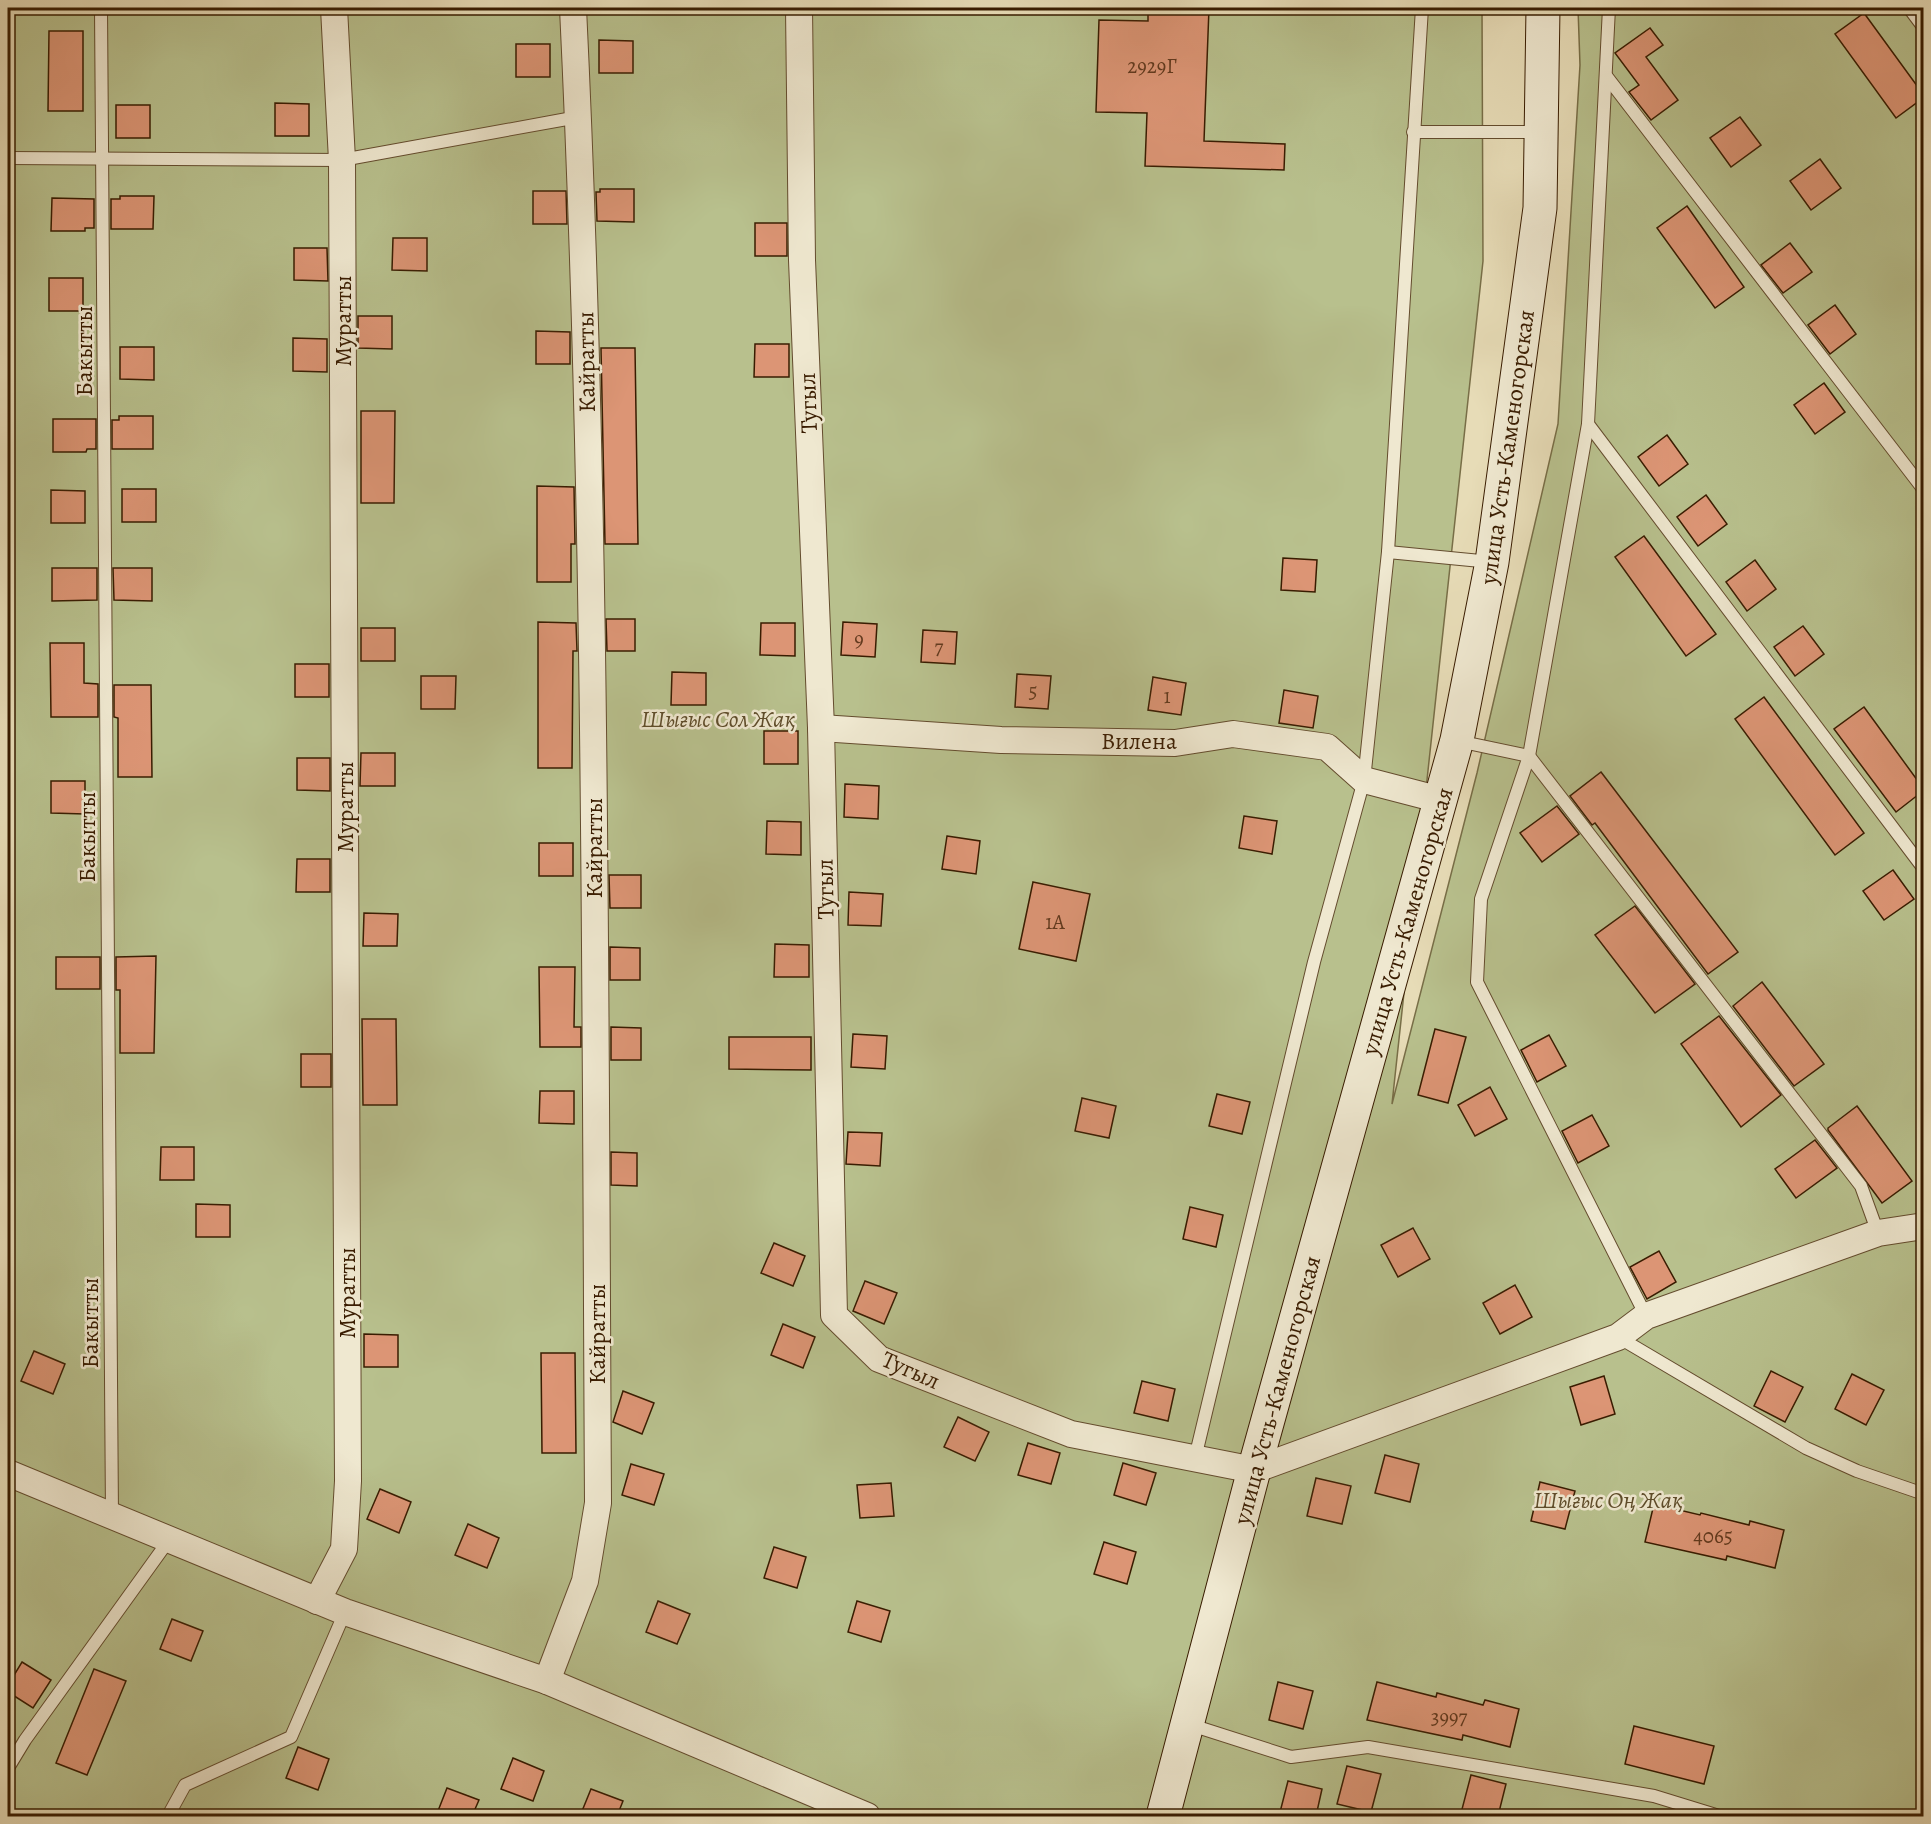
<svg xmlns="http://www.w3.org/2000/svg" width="1931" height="1824" font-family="Alegreya,serif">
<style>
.green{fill:#b8c08d;stroke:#786e47;stroke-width:1.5}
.building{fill:#dc9575;stroke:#391c01;stroke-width:1.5}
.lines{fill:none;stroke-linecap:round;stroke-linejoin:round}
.lane-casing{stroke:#644c2e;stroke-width:14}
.street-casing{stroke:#644c2e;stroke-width:28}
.secondary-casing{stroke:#391c01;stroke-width:35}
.lane{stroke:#efe8d0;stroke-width:12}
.street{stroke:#efe8d0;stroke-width:26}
.secondary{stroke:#efe8d0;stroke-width:33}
.labels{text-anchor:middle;stroke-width:5;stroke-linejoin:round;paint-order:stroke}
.number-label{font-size:21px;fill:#623a1e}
.street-label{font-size:24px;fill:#391c01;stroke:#efe8d0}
.park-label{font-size:24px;font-style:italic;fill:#5f4d2b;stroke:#efe8d0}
</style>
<rect width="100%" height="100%" fill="#e7dcb7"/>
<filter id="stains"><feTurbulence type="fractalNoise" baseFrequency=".00333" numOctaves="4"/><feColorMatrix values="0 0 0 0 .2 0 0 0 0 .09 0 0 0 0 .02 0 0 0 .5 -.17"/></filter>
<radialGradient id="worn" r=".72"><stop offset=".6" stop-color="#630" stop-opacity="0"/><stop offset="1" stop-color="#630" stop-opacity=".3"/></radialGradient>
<path class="green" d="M 8,8 L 1482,8 L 1483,261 L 1392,1104 L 1477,773 L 1558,424 L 1580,65 L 1578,8 L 1923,8 L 1923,1816 L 8,1816 Z"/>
<g class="building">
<path d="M 1148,8 L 1209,8 L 1204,141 L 1285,144 L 1284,170 L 1145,166 L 1147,113 L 1096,112 L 1099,20 L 1148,21 Z"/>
<path d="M 1864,13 L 1923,94 L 1923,98 L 1896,118 L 1835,34 Z"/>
<path d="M 1650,28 L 1663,45 L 1646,57 L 1678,100 L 1651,120 L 1629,92 L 1639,85 L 1615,53 Z"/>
<path d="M 49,31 L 83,31 L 83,111 L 48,111 Z"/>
<path d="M 599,40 L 633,41 L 633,73 L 599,73 Z"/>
<rect x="516" y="44" width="34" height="33"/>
<path d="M 275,103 L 309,104 L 309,136 L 275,136 Z"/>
<rect x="116" y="105" width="34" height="33"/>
<path d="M 1740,117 L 1761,145 L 1731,167 L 1710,138 Z"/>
<path d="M 1820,159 L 1841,188 L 1811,210 L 1790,181 Z"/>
<path d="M 600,189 L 634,189 L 634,222 L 597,221 L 596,192 L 600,192 Z"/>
<path d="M 533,191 L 566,191 L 567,224 L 533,224 Z"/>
<path d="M 120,196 L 154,196 L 153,229 L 111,229 L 111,199 L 120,199 Z"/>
<path d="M 52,198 L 94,199 L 94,228 L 85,228 L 85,231 L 51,231 Z"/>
<path d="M 1687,206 L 1744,287 L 1715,308 L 1657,228 Z"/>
<rect x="755" y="223" width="32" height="33"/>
<path d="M 393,238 L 427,238 L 427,271 L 392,270 Z"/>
<path d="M 1790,243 L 1812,272 L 1783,293 L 1761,265 Z"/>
<path d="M 294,248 L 327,248 L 328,281 L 294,280 Z"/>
<rect x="49" y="278" width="34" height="33"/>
<path d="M 1835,305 L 1856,334 L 1830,354 L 1808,325 Z"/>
<path d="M 358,316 L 392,316 L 392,349 L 358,348 Z"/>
<path d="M 536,331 L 570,332 L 570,364 L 536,364 Z"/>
<path d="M 293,338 L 327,339 L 327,372 L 293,371 Z"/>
<path d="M 755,344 L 789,344 L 789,377 L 754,377 Z"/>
<path d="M 120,347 L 154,347 L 154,380 L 120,379 Z"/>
<path d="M 601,348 L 635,348 L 638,544 L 605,544 Z"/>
<path d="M 1824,383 L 1845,412 L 1815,434 L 1794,405 Z"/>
<path d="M 361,411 L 395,411 L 394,503 L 361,503 Z"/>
<path d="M 119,416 L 153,416 L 153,449 L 112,449 L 112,420 L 119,420 Z"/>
<path d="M 53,419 L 96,419 L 96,449 L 87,449 L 86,452 L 53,452 Z"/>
<path d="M 1667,435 L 1688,464 L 1659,486 L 1638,457 Z"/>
<path d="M 537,486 L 574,487 L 575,544 L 571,544 L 571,582 L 537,582 Z"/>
<rect x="122" y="489" width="34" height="33"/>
<path d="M 51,490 L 85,491 L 85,523 L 51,523 Z"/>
<path d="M 1706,495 L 1727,524 L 1698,546 L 1677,517 Z"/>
<path d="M 1644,536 L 1716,634 L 1686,656 L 1615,557 Z"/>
<path d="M 1283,558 L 1317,560 L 1315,592 L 1281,590 Z"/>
<path d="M 1755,560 L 1776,589 L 1747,611 L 1726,582 Z"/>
<path d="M 52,568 L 97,568 L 97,600 L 52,601 Z"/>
<path d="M 113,568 L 152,568 L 152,601 L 114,600 Z"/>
<path d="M 606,619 L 635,619 L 635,651 L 607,651 Z"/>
<path d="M 538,622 L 576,623 L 577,651 L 573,651 L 572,768 L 538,768 Z"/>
<path d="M 843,622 L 877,624 L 875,657 L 841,655 Z"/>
<path d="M 761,623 L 795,623 L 795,656 L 760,655 Z"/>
<path d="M 1803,626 L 1824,654 L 1795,676 L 1774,647 Z"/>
<rect x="361" y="628" width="34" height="33"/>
<path d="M 923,630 L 957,632 L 955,664 L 921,662 Z"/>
<path d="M 50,643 L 84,643 L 84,683 L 98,684 L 98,717 L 51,717 Z"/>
<rect x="295" y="664" width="34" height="33"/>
<path d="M 672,672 L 706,673 L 706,705 L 671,705 Z"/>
<path d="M 1017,674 L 1051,676 L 1048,709 L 1015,707 Z"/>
<path d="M 421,676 L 456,676 L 455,709 L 421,709 Z"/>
<path d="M 1153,677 L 1186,683 L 1181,715 L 1148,710 Z"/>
<path d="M 114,685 L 151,685 L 152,777 L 118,777 L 118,718 L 114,717 Z"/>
<path d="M 1284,690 L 1318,696 L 1313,728 L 1279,723 Z"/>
<path d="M 1764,697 L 1864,833 L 1835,855 L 1735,719 Z"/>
<path d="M 1864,707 L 1923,788 L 1923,791 L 1896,812 L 1834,729 Z"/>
<rect x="764" y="731" width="34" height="33"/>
<path d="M 361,753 L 395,753 L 395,786 L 360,786 Z"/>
<path d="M 297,758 L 330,758 L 330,791 L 297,790 Z"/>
<path d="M 1601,772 L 1738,952 L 1708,974 L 1595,823 L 1592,825 L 1570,796 Z"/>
<path d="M 51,781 L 85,781 L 85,814 L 51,813 Z"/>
<path d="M 845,784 L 879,786 L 878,819 L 844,817 Z"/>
<path d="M 1557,806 L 1579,834 L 1542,862 L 1520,833 Z"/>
<path d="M 1244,816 L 1277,821 L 1272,854 L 1239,848 Z"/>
<path d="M 767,821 L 801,822 L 801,855 L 766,854 Z"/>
<path d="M 947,836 L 980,841 L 976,874 L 942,869 Z"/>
<rect x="539" y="843" width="34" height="33"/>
<path d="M 297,859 L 330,859 L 330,892 L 296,892 Z"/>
<path d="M 1893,870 L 1914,899 L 1884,920 L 1863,891 Z"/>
<path d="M 609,875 L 641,875 L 641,908 L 610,908 Z"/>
<path d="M 1033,882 L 1090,894 L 1076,961 L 1019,949 Z"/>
<path d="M 849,892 L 883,894 L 881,926 L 848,925 Z"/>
<path d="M 1635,906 L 1695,984 L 1655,1013 L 1595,935 Z"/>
<path d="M 364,913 L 398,914 L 397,946 L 363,946 Z"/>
<path d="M 775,944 L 809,945 L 809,977 L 774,977 Z"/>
<path d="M 610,947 L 640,948 L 640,980 L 610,980 Z"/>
<path d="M 156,956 L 154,1053 L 120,1053 L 120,990 L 116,990 L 116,957 Z"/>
<rect x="56" y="957" width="44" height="32"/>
<path d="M 539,967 L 575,967 L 574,1027 L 581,1027 L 581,1047 L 540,1047 Z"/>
<path d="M 1762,982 L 1824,1064 L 1794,1086 L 1733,1006 Z"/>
<path d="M 1719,1016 L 1781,1095 L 1741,1127 L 1681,1044 Z"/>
<path d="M 362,1019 L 396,1019 L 397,1105 L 363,1105 Z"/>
<path d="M 611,1027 L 641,1028 L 641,1060 L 611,1060 Z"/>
<path d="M 1435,1029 L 1466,1037 L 1448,1103 L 1418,1095 Z"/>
<path d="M 853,1034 L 887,1036 L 885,1069 L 851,1067 Z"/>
<path d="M 1549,1035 L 1566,1066 L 1537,1082 L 1521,1050 Z"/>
<path d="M 729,1037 L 811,1037 L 811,1070 L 729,1069 Z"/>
<rect x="301" y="1054" width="30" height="33"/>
<path d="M 1490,1087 L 1507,1119 L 1475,1136 L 1458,1105 Z"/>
<path d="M 540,1091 L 574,1091 L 574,1124 L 539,1123 Z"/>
<path d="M 1217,1094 L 1250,1102 L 1242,1134 L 1209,1126 Z"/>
<path d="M 1082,1098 L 1116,1106 L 1109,1138 L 1075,1131 Z"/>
<path d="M 1857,1106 L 1912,1181 L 1882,1203 L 1828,1130 L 1828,1128 Z"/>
<path d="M 1592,1115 L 1609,1146 L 1578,1163 L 1562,1131 Z"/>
<path d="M 848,1132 L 882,1133 L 880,1166 L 846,1164 Z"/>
<path d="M 1815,1140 L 1837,1168 L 1796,1198 L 1775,1169 Z"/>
<path d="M 161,1147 L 194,1147 L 194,1180 L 160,1180 Z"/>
<path d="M 611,1152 L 637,1153 L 637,1186 L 611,1185 Z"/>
<path d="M 196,1204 L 230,1205 L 230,1237 L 196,1237 Z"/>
<path d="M 1190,1207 L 1223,1215 L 1216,1247 L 1183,1239 Z"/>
<path d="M 1413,1228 L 1430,1259 L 1398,1277 L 1381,1245 Z"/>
<path d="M 774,1243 L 805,1256 L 793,1286 L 761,1273 Z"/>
<path d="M 1659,1251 L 1676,1282 L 1647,1299 L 1630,1267 Z"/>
<path d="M 865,1281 L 897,1293 L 884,1324 L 853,1311 Z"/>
<path d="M 1515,1285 L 1532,1317 L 1500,1334 L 1483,1303 Z"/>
<path d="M 783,1324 L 815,1337 L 803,1368 L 771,1355 Z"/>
<path d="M 364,1334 L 398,1335 L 398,1367 L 364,1367 Z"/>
<path d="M 34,1351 L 65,1364 L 53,1394 L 21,1381 Z"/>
<path d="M 541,1353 L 575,1353 L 576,1453 L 542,1453 Z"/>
<path d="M 1771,1371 L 1803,1387 L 1785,1422 L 1754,1406 Z"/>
<path d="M 1852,1374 L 1884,1390 L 1866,1425 L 1835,1409 Z"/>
<path d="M 1604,1376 L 1615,1414 L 1581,1425 L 1570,1387 Z"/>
<path d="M 1142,1381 L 1175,1389 L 1168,1421 L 1134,1413 Z"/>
<path d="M 623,1391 L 654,1403 L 642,1434 L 613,1422 Z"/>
<path d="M 958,1417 L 989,1432 L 975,1461 L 944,1447 Z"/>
<path d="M 1028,1443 L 1060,1453 L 1051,1484 L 1018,1475 Z"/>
<path d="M 1385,1455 L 1419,1464 L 1410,1502 L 1375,1493 Z"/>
<path d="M 1123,1463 L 1156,1473 L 1146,1505 L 1114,1495 Z"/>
<path d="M 631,1464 L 664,1474 L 654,1505 L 622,1495 Z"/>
<path d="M 1316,1478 L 1351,1486 L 1342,1524 L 1307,1516 Z"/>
<path d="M 1540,1482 L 1575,1491 L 1565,1529 L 1531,1521 Z"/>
<path d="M 891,1483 L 894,1516 L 860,1518 L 857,1485 Z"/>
<path d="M 380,1489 L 411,1502 L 399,1533 L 367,1519 Z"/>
<path d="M 1654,1504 L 1700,1515 L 1701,1513 L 1749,1525 L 1750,1521 L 1784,1530 L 1775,1568 L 1727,1556 L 1726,1560 L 1645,1542 Z"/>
<path d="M 468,1524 L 499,1538 L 487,1568 L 455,1555 Z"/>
<path d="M 1104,1542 L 1136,1552 L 1127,1584 L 1094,1574 Z"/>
<path d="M 774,1547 L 806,1557 L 797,1588 L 764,1578 Z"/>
<path d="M 658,1601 L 690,1614 L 677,1644 L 646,1632 Z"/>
<path d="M 857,1601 L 890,1611 L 881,1642 L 848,1632 Z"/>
<path d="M 172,1619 L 203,1631 L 191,1661 L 160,1649 Z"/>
<path d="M 22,1662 L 51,1680 L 33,1708 L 8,1692 L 8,1685 Z"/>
<path d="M 94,1669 L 126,1681 L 87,1775 L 56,1763 Z"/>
<path d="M 1278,1682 L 1313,1691 L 1303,1729 L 1269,1720 Z"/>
<path d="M 1377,1682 L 1436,1697 L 1437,1693 L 1483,1705 L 1485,1700 L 1519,1709 L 1510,1747 L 1463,1735 L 1462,1740 L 1367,1720 Z"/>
<path d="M 1634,1726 L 1714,1746 L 1704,1784 L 1625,1764 Z"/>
<path d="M 298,1747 L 329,1759 L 318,1790 L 286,1778 Z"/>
<path d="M 513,1758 L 544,1771 L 533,1801 L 501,1789 Z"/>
<path d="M 1347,1766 L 1381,1774 L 1371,1812 L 1337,1804 Z"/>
<path d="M 1471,1775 L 1506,1784 L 1498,1816 L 1461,1813 Z"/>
<path d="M 1288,1781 L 1322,1789 L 1316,1816 L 1279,1816 Z"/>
<path d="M 447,1788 L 479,1800 L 472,1816 L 436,1816 Z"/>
<path d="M 591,1789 L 623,1801 L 617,1816 L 580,1816 Z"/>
</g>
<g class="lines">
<defs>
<g id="lane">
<path d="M 101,8 L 112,1516"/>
<path d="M 1609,8 L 1588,424 L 1529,756 L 1481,899 L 1477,982 L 1646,1316"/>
<path d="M 1909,8 L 1924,28"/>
<path d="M 1607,77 L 1924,490"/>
<path d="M 1413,132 L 1540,132"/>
<path d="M 8,158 L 342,160 L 578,117"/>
<path d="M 1588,424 L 1924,869"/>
<path d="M 1388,552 L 1491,562"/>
<path d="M 1458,741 L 1529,756 L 1861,1186 L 1878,1233"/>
<path d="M 1618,1337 L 1806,1448 L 1857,1471 L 1924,1494"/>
<path d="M 1195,1458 L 1314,962 L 1364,780 L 1388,552 L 1422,8"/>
<path d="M 1188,1724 L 1291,1757 L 1368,1747 L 1654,1796 L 1719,1816"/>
<path d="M 8,1768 L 25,1740 L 169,1540"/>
<path d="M 168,1816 L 185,1785 L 291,1737 L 345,1612"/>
</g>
<g id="street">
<path d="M 799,8 L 802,260 L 821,728 L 834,1315 L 879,1359 L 1071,1434 L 1254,1470 L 1618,1337 L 1646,1316 L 1878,1233 L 1924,1226"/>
<path d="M 821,728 L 1001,740 L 1175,743 L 1233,734 L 1327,747 L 1364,780 L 1441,800"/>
<path d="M 8,1473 L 345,1612 L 547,1681 L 867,1816"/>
<path d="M 317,1601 L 344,1549 L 348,1481 L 342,160 L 334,8"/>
<path d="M 547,1681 L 585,1581 L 598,1503 C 595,1005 597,506 573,8"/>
</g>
<path id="secondary" d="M 1163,1816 L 1254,1470 L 1457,740 L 1492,562 L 1540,208 L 1543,8"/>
</defs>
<use href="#lane" class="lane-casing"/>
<use href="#street" class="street-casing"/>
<use href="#secondary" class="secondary-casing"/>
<use href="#lane" class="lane"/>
<use href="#street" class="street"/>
<use href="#secondary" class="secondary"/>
</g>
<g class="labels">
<g class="number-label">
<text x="1152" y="73">2929Г</text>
<text x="859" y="646">9</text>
<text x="939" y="654">7</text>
<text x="1033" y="698">5</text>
<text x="1167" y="703">1</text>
<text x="1055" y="929">1А</text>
<text x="1713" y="1543">4065</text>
<text x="1449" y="1724">3997</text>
</g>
<g class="street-label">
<text transform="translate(343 321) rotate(-90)" y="8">Муратты</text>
<text transform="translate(84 351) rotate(-90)" y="8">Бакытты</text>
<text transform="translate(586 362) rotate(-91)" y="8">Кайратты</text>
<text transform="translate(808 403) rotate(-92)" y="8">Тугыл</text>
<text transform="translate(1507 447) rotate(-82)" y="8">улица Усть-Каменогорская</text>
<text x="1139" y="749">Вилена</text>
<text transform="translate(345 807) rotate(-90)" y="8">Муратты</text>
<text transform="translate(87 837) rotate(-90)" y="8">Бакытты</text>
<text transform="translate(594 848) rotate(-90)" y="8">Кайратты</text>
<text transform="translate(825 889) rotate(-91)" y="8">Тугыл</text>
<text transform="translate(1407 921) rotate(-74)" y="8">улица Усть-Каменогорская</text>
<text transform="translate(347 1293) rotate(-90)" y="8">Муратты</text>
<text transform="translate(90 1323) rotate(-90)" y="8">Бакытты</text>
<text transform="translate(597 1334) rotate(-90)" y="8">Кайратты</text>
<text transform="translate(911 1370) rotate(24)" y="8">Тугыл</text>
<text transform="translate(1277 1390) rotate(-75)" y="8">улица Усть-Каменогорская</text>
</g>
<g class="park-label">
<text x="718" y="727">Шығыс Сол Жақ</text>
<text x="1608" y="1508">Шығыс Оң Жақ</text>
</g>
</g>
<rect width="1931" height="1824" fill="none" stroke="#e7dcb7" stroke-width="30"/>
<rect x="9" y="9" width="1913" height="1806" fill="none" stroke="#391c01" stroke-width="3"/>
<rect x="15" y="15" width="1901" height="1794" fill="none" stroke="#391c01" stroke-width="1.5"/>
<rect width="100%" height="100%" filter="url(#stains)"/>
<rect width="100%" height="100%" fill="url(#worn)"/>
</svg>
